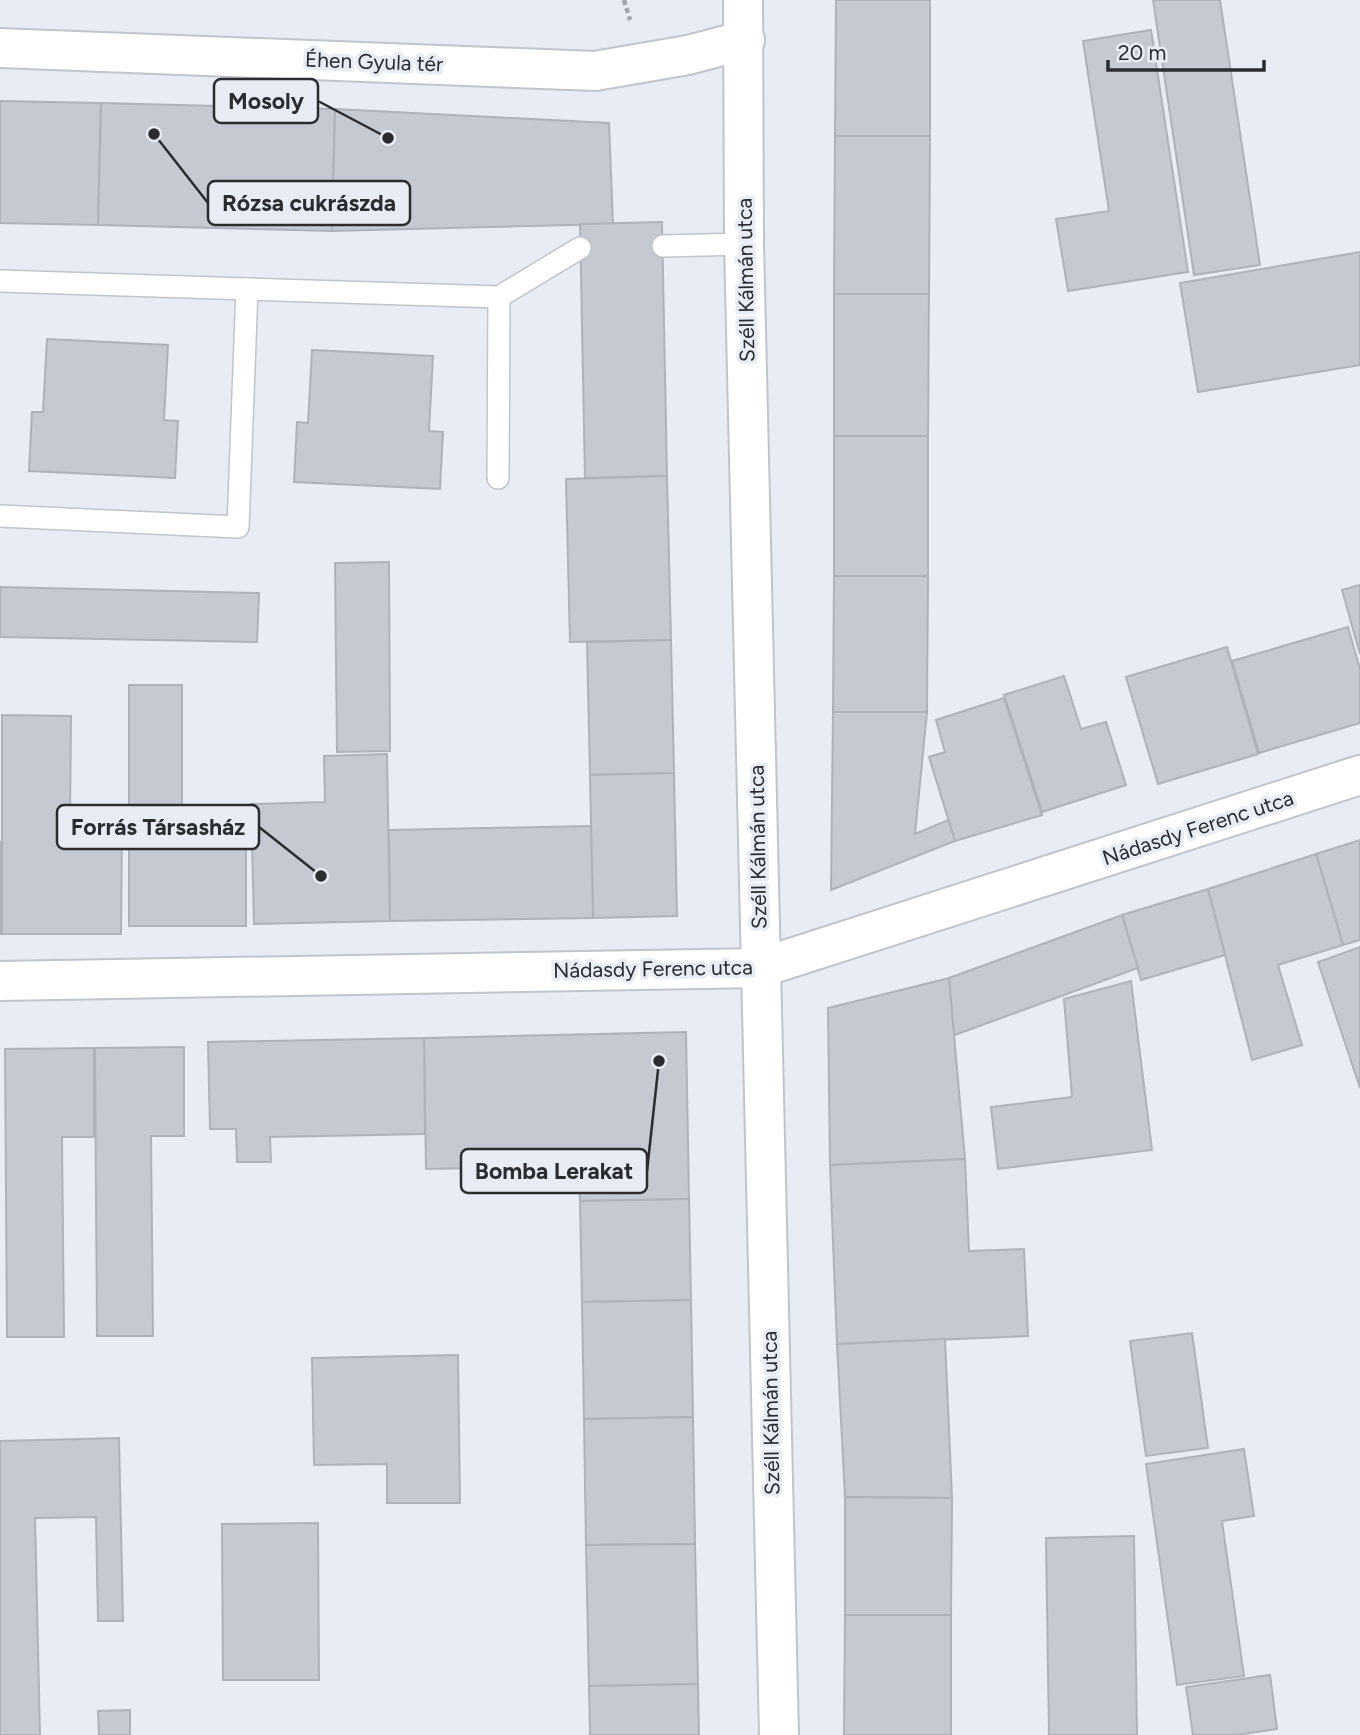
<svg xmlns="http://www.w3.org/2000/svg" width="1360" height="1735" font-family="Figtree,sans-serif">
<style>
.building{fill:#c5c9d2;stroke:#aeb2ba;stroke-width:2}
.lines{fill:none;stroke-linecap:round;stroke-linejoin:round}
.lane-casing{stroke:#c0c4cc;stroke-width:24}
.street-casing{stroke:#c0c4cc;stroke-width:42}
.secondary-casing{stroke:#c0c4cc;stroke-width:42}
.path{stroke:#a0a3aa;stroke-width:4.5;stroke-dasharray:5 3.5;stroke-linecap:butt}
.lane{stroke:#fff;stroke-width:21}
.street{stroke:#fff;stroke-width:38}
.secondary{stroke:#fff;stroke-width:38}
.labels{text-anchor:middle;stroke-width:7;stroke-linejoin:round;paint-order:stroke}
.street-label{font-size:21px;fill:#2a2c2f;stroke:#e8ecf5}
.leader{fill:none;stroke:#2a2c2f;stroke-width:2.5}
.callout-dot{fill:#2a2c2f;stroke:#e8ecf5;stroke-width:2.5}
.callout{fill:#e8ecf5;stroke:#2a2c2f;stroke-width:2.5}
.callout-label{font-size:23px;text-anchor:middle;font-weight:bold;fill:#2a2c2f}
</style>
<rect width="100%" height="100%" fill="#e8ecf5"/>
<g class="building">
<path d="M 836,0 L 930,0 L 930,136 L 835,136 Z"/>
<path d="M 1153,0 L 1220,0 L 1260,265 L 1194,275 Z"/>
<path d="M 1151,30 L 1188,272 L 1068,291 L 1056,219 L 1109,211 L 1083,41 Z"/>
<path d="M 0,101 L 101,103 L 98,225 L 0,223 Z"/>
<path d="M 101,103 L 335,109 L 332,231 L 98,225 Z"/>
<path d="M 335,109 L 609,123 L 613,224 L 332,231 Z"/>
<path d="M 835,136 L 930,136 L 929,294 L 834,294 Z"/>
<path d="M 662,222 L 667,476 L 585,478 L 580,224 Z"/>
<path d="M 1360,252 L 1360,365 L 1198,392 L 1180,283 Z"/>
<path d="M 834,294 L 929,294 L 928,436 L 834,436 Z"/>
<path d="M 47,339 L 168,345 L 164,420 L 178,421 L 175,478 L 29,471 L 32,412 L 43,412 Z"/>
<path d="M 312,350 L 433,356 L 429,431 L 443,432 L 440,489 L 294,482 L 297,422 L 308,423 Z"/>
<rect x="834" y="436" width="94" height="140"/>
<path d="M 667,476 L 671,640 L 570,642 L 566,479 Z"/>
<path d="M 389,562 L 390,751 L 337,752 L 335,563 Z"/>
<path d="M 834,576 L 928,576 L 927,712 L 833,712 Z"/>
<path d="M 1360,585 L 1360,654 L 1342,590 Z"/>
<path d="M 0,587 L 259,593 L 257,642 L 0,637 Z"/>
<path d="M 1348,627 L 1360,669 L 1360,723 L 1259,753 L 1232,661 Z"/>
<path d="M 671,640 L 674,773 L 590,775 L 587,642 Z"/>
<path d="M 1227,647 L 1258,754 L 1158,784 L 1126,677 Z"/>
<path d="M 1064,676 L 1081,729 L 1106,722 L 1126,785 L 1042,812 L 1004,695 Z"/>
<path d="M 129,685 L 182,685 L 182,830 L 246,830 L 246,926 L 129,926 Z"/>
<path d="M 1004,698 L 1042,815 L 955,841 L 929,757 L 945,752 L 936,720 Z"/>
<path d="M 833,712 L 927,712 L 915,834 L 948,820 L 955,841 L 831,890 Z"/>
<path d="M 2,715 L 71,716 L 70,823 L 122,823 L 121,934 L 2,934 Z"/>
<path d="M 387,754 L 390,921 L 254,924 L 251,804 L 325,802 L 324,756 Z"/>
<path d="M 674,773 L 677,916 L 593,918 L 590,775 Z"/>
<path d="M 591,826 L 593,918 L 390,921 L 389,830 Z"/>
<path d="M 1360,840 L 1360,940 L 1343,945 L 1316,854 Z"/>
<rect x="0" y="842" width="2" height="92"/>
<path d="M 1316,854 L 1343,945 L 1278,965 L 1302,1045 L 1252,1060 L 1208,889 Z"/>
<path d="M 1208,889 L 1225,955 L 1141,980 L 1122,915 Z"/>
<path d="M 1122,915 L 1138,968 L 952,1036 L 949,978 Z"/>
<path d="M 1360,947 L 1360,1088 L 1318,962 Z"/>
<path d="M 949,978 L 965,1159 L 830,1165 L 828,1008 Z"/>
<path d="M 1131,981 L 1152,1150 L 998,1169 L 991,1107 L 1072,1097 L 1064,999 Z"/>
<path d="M 686,1032 L 689,1199 L 580,1201 L 579,1166 L 426,1169 L 424,1038 Z"/>
<path d="M 424,1038 L 425,1134 L 270,1137 L 271,1162 L 237,1162 L 236,1129 L 210,1129 L 208,1042 Z"/>
<path d="M 184,1047 L 184,1136 L 151,1136 L 153,1336 L 97,1336 L 95,1048 Z"/>
<path d="M 94,1048 L 94,1137 L 62,1137 L 64,1337 L 7,1337 L 5,1049 Z"/>
<path d="M 965,1159 L 969,1251 L 1024,1249 L 1028,1336 L 837,1344 L 830,1165 Z"/>
<path d="M 689,1199 L 691,1300 L 582,1302 L 580,1201 Z"/>
<path d="M 691,1300 L 693,1417 L 584,1419 L 582,1302 Z"/>
<path d="M 1192,1333 L 1208,1448 L 1146,1456 L 1130,1341 Z"/>
<path d="M 945,1339 L 952,1498 L 845,1497 L 837,1344 Z"/>
<path d="M 458,1355 L 460,1503 L 387,1503 L 387,1464 L 314,1465 L 312,1358 Z"/>
<path d="M 693,1417 L 695,1544 L 586,1545 L 584,1419 Z"/>
<path d="M 119,1438 L 123,1621 L 98,1621 L 96,1517 L 35,1518 L 40,1735 L 0,1735 L 0,1441 Z"/>
<path d="M 1244,1449 L 1254,1516 L 1222,1521 L 1244,1676 L 1177,1685 L 1146,1464 Z"/>
<path d="M 845,1497 L 952,1498 L 951,1615 L 845,1615 Z"/>
<path d="M 318,1523 L 319,1680 L 223,1680 L 222,1524 Z"/>
<path d="M 1134,1536 L 1137,1735 L 1049,1735 L 1046,1538 Z"/>
<path d="M 695,1544 L 698,1684 L 589,1686 L 586,1545 Z"/>
<path d="M 845,1615 L 951,1615 L 951,1735 L 844,1735 Z"/>
<path d="M 1270,1675 L 1277,1729 L 1236,1735 L 1193,1735 L 1186,1687 Z"/>
<path d="M 698,1684 L 699,1735 L 590,1735 L 589,1686 Z"/>
<path d="M 130,1710 L 130,1735 L 99,1735 L 98,1711 Z"/>
</g>
<g class="lines">
<defs>
<g id="lane">
<path d="M 663,246 L 744,244"/>
<path d="M 0,281 L 499,297 L 580,248"/>
<path d="M 498,478 L 499,297"/>
<path d="M 0,516 L 238,527 L 247,289"/>
</g>
<g id="street">
<path d="M 743,0 L 744,244 L 779,1735"/>
<path d="M 0,48 L 595,71 L 688,55 L 745,40"/>
</g>
<path id="secondary" d="M 0,981 L 760,968 L 1360,775"/>
</defs>
<use href="#lane" class="lane-casing"/>
<use href="#street" class="street-casing"/>
<use href="#secondary" class="secondary-casing"/>
<path class="path" d="M 624,0 L 630,20"/>
<use href="#lane" class="lane"/>
<use href="#street" class="street"/>
<use href="#secondary" class="secondary"/>
</g>
<g class="labels">
<g class="street-label">
<text transform="translate(374 62) rotate(2)" y="7">Éhen Gyula tér</text>
<text transform="translate(746 280) rotate(-91)" y="7">Széll Kálmán utca</text>
<text transform="translate(1198 828) rotate(-18)" y="7">Nádasdy Ferenc utca</text>
<text transform="translate(758 847) rotate(-91)" y="7">Széll Kálmán utca</text>
<text transform="translate(653 969) rotate(-1)" y="7">Nádasdy Ferenc utca</text>
<text transform="translate(771 1413) rotate(-91)" y="7">Széll Kálmán utca</text>
</g>
</g>
<path class="leader" d="M388 138L318 101M154 134L208 203M321 876L259 827M659 1061L647 1171"/>
<g class="callout-dot">
<circle cx="388" cy="138" r="7"/>
<circle cx="154" cy="134" r="7"/>
<circle cx="321" cy="876" r="7"/>
<circle cx="659" cy="1061" r="7"/>
</g>
<g class="callout">
<rect x="214" y="79" width="104" height="44" rx="7"/>
<rect x="208" y="181" width="202" height="44" rx="7"/>
<rect x="57" y="805" width="202" height="44" rx="7"/>
<rect x="461" y="1149" width="186" height="44" rx="7"/>
</g>
<g class="callout-label">
<text x="266" y="109">Mosoly</text>
<text x="309" y="211">Rózsa cukrászda</text>
<text x="158" y="835">Forrás Társasház</text>
<text x="554" y="1179">Bomba Lerakat</text>
</g>
<path d="M1108 60v10h156v-10" fill="none" stroke="#2a2c2f" stroke-width="3.5"/>
<text x="1118" y="60" font-size="21" fill="#2a2c2f" stroke="#e8ecf5" stroke-width="5" paint-order="stroke">20 m</text>
</svg>
